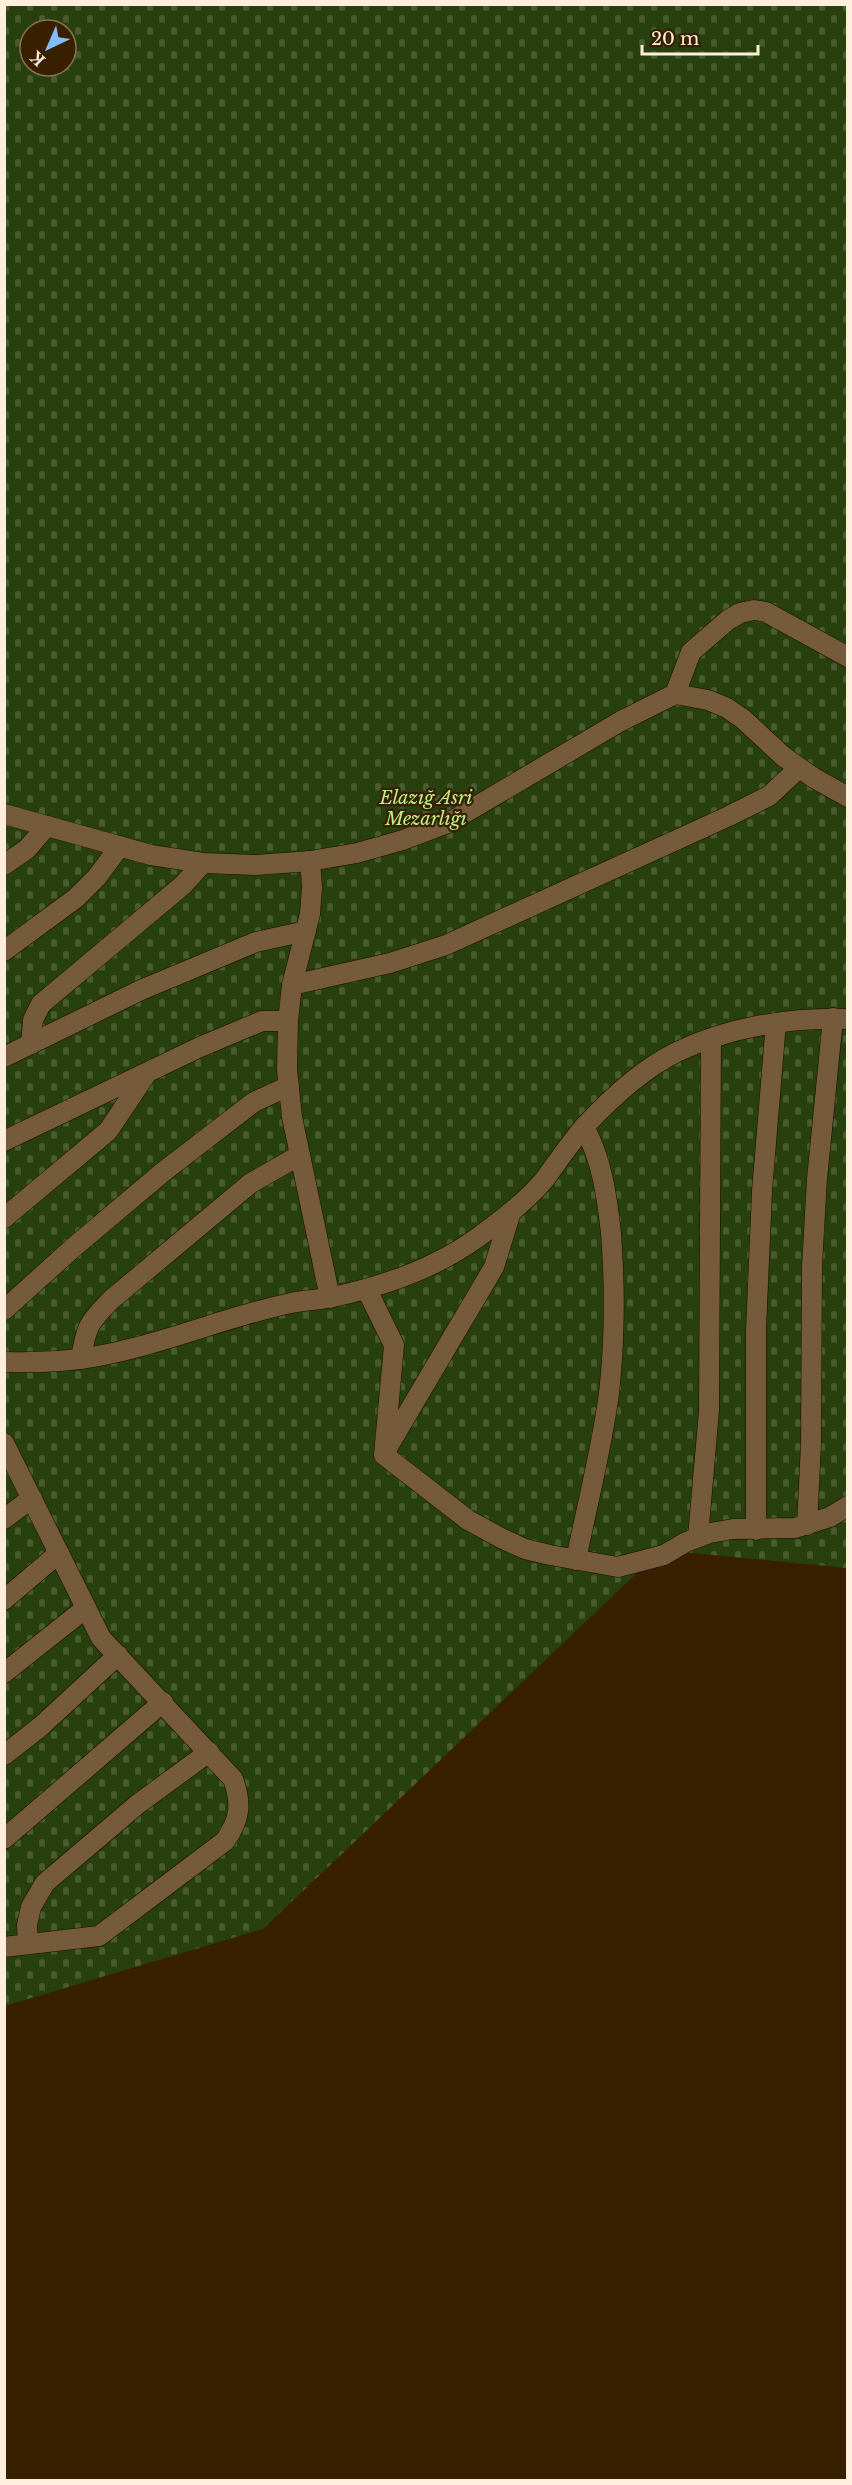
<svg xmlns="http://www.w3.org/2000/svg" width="852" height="2485" font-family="'Libre Baskerville',serif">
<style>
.cemetery{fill:url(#cemetery-stones);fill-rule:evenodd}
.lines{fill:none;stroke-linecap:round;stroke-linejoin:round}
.service-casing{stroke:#1a0a00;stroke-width:21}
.service{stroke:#755b3b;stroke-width:20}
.labels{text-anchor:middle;stroke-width:4.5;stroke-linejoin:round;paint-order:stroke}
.park-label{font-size:18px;font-style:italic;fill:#b9f483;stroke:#371f00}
</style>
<defs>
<pattern id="cemetery-stones" width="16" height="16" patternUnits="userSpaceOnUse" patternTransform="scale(1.5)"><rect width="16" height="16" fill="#28400d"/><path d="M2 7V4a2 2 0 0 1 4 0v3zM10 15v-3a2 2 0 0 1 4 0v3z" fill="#485c30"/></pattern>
</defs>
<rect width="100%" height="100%" fill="#371f00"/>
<path class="cemetery" d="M 5,5 L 847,5 L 847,1568 L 661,1550 L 263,1929 L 5,2006 ZM 30,30 L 66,30 L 66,66 L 30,66 Z"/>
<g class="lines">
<defs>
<g id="service">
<path d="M 675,694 L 691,652 L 728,620 L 740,613 L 754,610 L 766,612 L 848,657"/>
<path d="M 4,814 L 151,855 L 203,863 L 256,865 L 310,861 L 357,853 L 403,840 L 448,823 L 621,721 L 675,694 L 708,700 L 727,708 L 743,719 L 784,757 L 814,778 L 848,797"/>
<path d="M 310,861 L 312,887 L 310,914 L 292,985 L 288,1021 L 287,1069 L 292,1117 L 330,1298"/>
<path d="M 4,865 L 27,849 L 47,826"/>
<path d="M 4,951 L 76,898 L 97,877 L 120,846"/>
<path d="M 292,985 L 390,963 L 446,945 L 729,816 L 769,796 L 799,768"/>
<path d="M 31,1044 L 33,1020 L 41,1004 L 183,885 L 203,863"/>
<path d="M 4,1057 L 141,990 L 256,942 L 306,931"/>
<path d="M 4,1141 L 200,1047 L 262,1021 L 288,1021"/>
<path d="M 4,1218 L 108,1131 L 147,1073"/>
<path d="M 367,1290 L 394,1345 L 384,1455 L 468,1520 L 501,1538 L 525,1549 L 550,1555 L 618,1567 L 664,1555 L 686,1542 L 710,1533 L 733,1529 L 795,1528 L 830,1517 L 848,1506"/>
<path d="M 4,1310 L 74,1247 L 163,1172 L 254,1102 L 289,1086"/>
<path d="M 81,1359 C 86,1326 89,1322 112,1299 L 251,1183 L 300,1155"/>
<path d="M 4,1362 C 30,1363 55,1362 80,1359 C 152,1349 220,1318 291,1303 C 305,1300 319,1300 333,1297 C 384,1286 434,1269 477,1238 C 501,1221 526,1202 545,1179 C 558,1161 570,1143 585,1126 C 611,1098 642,1069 677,1052 C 728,1027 791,1017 848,1019"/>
<path d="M 4,1443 L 101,1638 L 233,1779 C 242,1803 240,1820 225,1841 L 99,1936 L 4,1947"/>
<path d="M 386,1450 L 494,1267 L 511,1212"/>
<path d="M 4,1519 L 32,1498"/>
<path d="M 807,1525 L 811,1444 L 812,1266 L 817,1179 L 833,1018"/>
<path d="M 756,1530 L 756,1330 L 762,1191 L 776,1023"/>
<path d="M 698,1537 L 709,1411 L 711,1039"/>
<path d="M 576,1560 C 587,1505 602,1448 609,1393 C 615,1340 615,1286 611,1233 C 607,1197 602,1159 584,1127"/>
<path d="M 4,1600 L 59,1553"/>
<path d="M 4,1673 L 86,1608"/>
<path d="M 4,1755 L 40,1727 L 118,1655"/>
<path d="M 4,1839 L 163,1702"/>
<path d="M 28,1944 L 27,1925 L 31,1907 L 45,1883 L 138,1804 L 209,1752"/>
</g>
</defs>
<use href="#service" class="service-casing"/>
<use href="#service" class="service"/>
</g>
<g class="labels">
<g class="park-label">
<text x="426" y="804">Elazığ Asri<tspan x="426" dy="21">Mezarlığı</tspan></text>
</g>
</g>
<rect width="852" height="2485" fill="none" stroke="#feeedc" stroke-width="12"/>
<g transform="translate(48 48) rotate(224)"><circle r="28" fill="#371f00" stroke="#877258" stroke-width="1.5"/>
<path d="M0-4.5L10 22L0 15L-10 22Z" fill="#83bcfb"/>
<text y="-9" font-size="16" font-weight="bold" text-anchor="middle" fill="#feeedc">K</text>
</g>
<path d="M642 45v9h116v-9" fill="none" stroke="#feeedc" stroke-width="3"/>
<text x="651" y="45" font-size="18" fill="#feeedc" stroke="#371f00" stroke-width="4.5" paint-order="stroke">20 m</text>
</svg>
